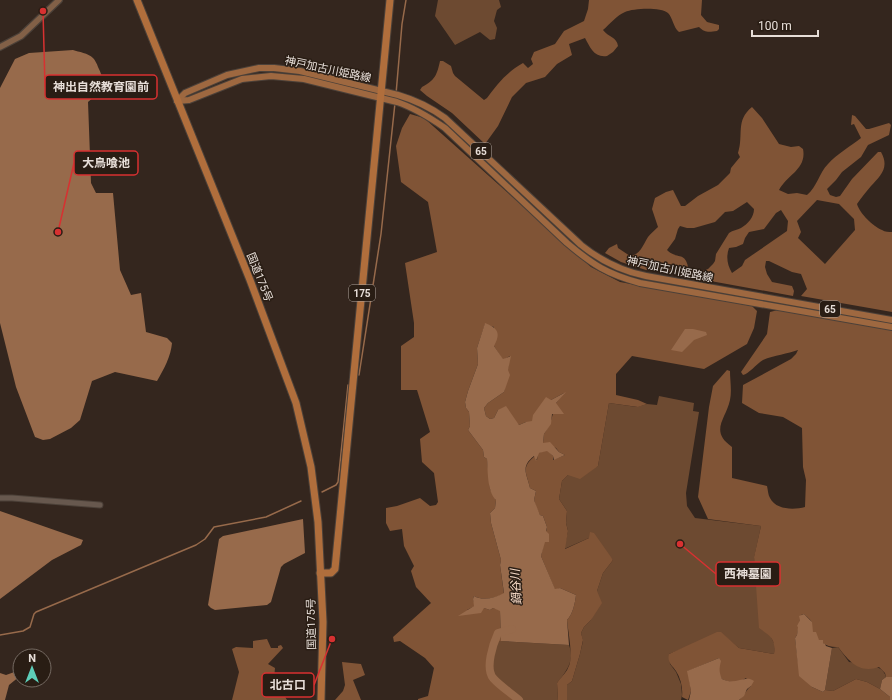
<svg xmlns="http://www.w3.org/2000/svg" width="892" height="700" font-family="Roboto,'Noto Sans JP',sans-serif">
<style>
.green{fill:#6d4a31}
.forest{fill:#805436;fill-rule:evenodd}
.water{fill:#976a4b}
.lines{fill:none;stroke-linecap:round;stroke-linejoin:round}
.stream{stroke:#976a4b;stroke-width:1.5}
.river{stroke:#976a4b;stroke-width:8}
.tertiary-casing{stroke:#4c4139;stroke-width:7}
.secondary-casing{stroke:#4c4139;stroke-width:8}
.primary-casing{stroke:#4c4139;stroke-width:8}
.trunk-casing{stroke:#4c4139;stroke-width:9}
.tertiary{stroke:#67584e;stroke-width:5}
.secondary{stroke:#826047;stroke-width:5.5}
.primary{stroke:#9e6840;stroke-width:6}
.trunk{stroke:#b06e3c;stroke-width:7}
.labels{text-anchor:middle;stroke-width:3;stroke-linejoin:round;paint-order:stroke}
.shield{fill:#291d14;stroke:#aea49d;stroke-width:1}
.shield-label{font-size:10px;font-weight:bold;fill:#e7ded8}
.street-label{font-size:11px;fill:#e7ded8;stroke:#291d14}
.water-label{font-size:12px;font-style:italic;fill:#f8dbc8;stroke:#291d14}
.leader{fill:none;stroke:#d73131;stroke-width:1.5}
.callout-dot{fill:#d73131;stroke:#291d14;stroke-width:1.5}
.callout{fill:#291d14;stroke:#d73131;stroke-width:1.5}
.callout-label{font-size:12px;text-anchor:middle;font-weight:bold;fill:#e7ded8}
</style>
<rect width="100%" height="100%" fill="#34261e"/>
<g class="green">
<path d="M 438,0 L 499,0 L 501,7 L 497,10 L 494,21 L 497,28 L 495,39 L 490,40 L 480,32 L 455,45 L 435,16 Z"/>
<path d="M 659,396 L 694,403 L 693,411 L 699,412 L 686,493 L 687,506 L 695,518 L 761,526 L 754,558 L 771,637 L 775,645 L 774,654 L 739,648 L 721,633 L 669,654 L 670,664 L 676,672 L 681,684 L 682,695 L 681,700 L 567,700 L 567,685 L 572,681 L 580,654 L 583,641 L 581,633 L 584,627 L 591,620 L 597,591 L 603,573 L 613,560 L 589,538 L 564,549 L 568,531 L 566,523 L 567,511 L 559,499 L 562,481 L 568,475 L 598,466 L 609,403 L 637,407 L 647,404 L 657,405 Z"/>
<path d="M 492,641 L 501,641 L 569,645 C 575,662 566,671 557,683 L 558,700 L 517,700 L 491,678 L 488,670 Z"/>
<path d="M 838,647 L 849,662 C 861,664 883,663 886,677 L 882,680 L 880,689 L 867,682 L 856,679 L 833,691 L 825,690 L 832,648 Z"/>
</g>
<g class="forest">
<path d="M 589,0 L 702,0 L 701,15 L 707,22 L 719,25 L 719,29 L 717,31 C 709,32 705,33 699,27 L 679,32 C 673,27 673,18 668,13 C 661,7 634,8 625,12 C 617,15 610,24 603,30 C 608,37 617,37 618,46 L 613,52 L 607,56 C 594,58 590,47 585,38 L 569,44 L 572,55 L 557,64 L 545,77 L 526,83 L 512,97 L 498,126 L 485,144 L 452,113 L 427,96 L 420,90 L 422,87 C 435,80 437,75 440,61 L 443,61 L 451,66 L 453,73 L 455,76 L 484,100 L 487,98 C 497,84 507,72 523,63 L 528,68 L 533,64 L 531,59 L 534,52 L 555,44 L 564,31 L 584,21 L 588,9 Z"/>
<path d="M 752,107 L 762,118 L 779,144 L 791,147 L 799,146 L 803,149 C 807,169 787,175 779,190 L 788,194 L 797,193 L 807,195 C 817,187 819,173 828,164 C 837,154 851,146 861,138 L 854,124 L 851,125 L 852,115 L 855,116 L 866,129 L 869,129 L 889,123 L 891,125 L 889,135 L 868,145 L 861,157 L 842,172 L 836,180 L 827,189 L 830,195 L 836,197 L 840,196 L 852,179 L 878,152 L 881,152 C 890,168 880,176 871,186 C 866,192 861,198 857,204 C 860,214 873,226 882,230 C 885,232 889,232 892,232 L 892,312 L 801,296 L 807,289 L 801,274 L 792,272 L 769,261 L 766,261 L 765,267 L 767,274 L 772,282 L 792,286 L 794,291 L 793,296 L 694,278 L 695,274 L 708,269 L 713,264 L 715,261 L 716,254 L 729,233 C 733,230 737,230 741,228 C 748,224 754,217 754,209 L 747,202 L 733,211 L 725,212 L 715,222 L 694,228 L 687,228 L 680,226 L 678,229 L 675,239 L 667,250 C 678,261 687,249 689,274 L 646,270 L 621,262 L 605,253 L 609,248 L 617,244 L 618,248 L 630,256 C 640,255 643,245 648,237 C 651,233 655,230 658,227 L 652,209 L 655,198 L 666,192 L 673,190 L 681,206 L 685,206 L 698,196 L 718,185 L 730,173 L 731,168 L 740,157 L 738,153 C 744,134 735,121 752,107 ZM 817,200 L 839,204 L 854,219 L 855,230 L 825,264 L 798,238 L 801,232 L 797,221 ZM 781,210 L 788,221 L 787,231 L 745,260 L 742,266 L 732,273 C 727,265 726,256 729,248 L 736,247 L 743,244 L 745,238 L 749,232 L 764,229 L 776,213 Z"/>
<path d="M 410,114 L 424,118 L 591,267 L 620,282 L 752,306 L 757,311 L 754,328 L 747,344 L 704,369 L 632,356 L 616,374 L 616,395 L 638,400 L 647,404 L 638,407 L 609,403 L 598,466 L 580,479 L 568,475 L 562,481 L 559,499 L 567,511 L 566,523 L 568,531 L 565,549 L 589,538 L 590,532 L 594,533 L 613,560 L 603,573 L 597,591 L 602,603 L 591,620 L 584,627 L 581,633 L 583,640 L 580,654 L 572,681 L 567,685 L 567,700 L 558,700 L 557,683 C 560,678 566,673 568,668 C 574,658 568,632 567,620 C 573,614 575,603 576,595 L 560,588 L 555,590 L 541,556 L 547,527 L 543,516 L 540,515 L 536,507 L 534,500 L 536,491 L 530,488 C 527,473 520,468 535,456 L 536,460 L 537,460 L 538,453 L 547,450 L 553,456 L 553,460 L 565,455 L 559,452 L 556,448 L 543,443 L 544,434 L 550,424 L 556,403 L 564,393 L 551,400 L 532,422 L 526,422 L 519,425 L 498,410 L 494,418 L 490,419 L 486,416 L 484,408 L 488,403 L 504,392 L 510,356 L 503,360 L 494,346 L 494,327 L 485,324 L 477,348 L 478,364 L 468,391 L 465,402 L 466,408 L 469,412 L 470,426 L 468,430 L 483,450 L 484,457 L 487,459 L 490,489 L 496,500 L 495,508 L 490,513 L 491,523 L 501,560 L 500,565 L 504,594 C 495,598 483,601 474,596 L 473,599 L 475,606 L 467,610 L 484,608 L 490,610 L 493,608 L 500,610 L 501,641 L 492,641 L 488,670 L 491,678 L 517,700 L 418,700 L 418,699 L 428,696 L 434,668 L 425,658 L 400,641 L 394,642 L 393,637 L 431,603 L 416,587 L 411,571 L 414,566 L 404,546 L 402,529 L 390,531 L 386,523 L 386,508 L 397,506 L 420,498 L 430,506 L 436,505 L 438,502 L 434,473 L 422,462 L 420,439 L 430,432 L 417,390 L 401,390 L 401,346 L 414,337 L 414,323 L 405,263 L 437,252 L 428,202 L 401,182 L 396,146 L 402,128 Z"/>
<path d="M 778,310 L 892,330 L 892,677 L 886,677 L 885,673 L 879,667 C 859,674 849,661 838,647 C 828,648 816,641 812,631 C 811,628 813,624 811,621 C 810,619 806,616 804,614 L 801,615 L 797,635 L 795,638 L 798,662 L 812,687 L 823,692 L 825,690 L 833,691 L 856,679 L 867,682 L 880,689 L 890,697 L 890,700 L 739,700 C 744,696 746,690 751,686 L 746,678 C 739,683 730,683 722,679 L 719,674 L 719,658 L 688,671 L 691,691 L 688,700 L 682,697 C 683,688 681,679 676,671 C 672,665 667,663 669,654 L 717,632 L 721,632 L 739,648 L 774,654 C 776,638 770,636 759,628 L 754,557 L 761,526 L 708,519 L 698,497 L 709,407 L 713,386 L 727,370 L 730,371 C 730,380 732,391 730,400 C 726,419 709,431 732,447 L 732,478 L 767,486 C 768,490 768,495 770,498 C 776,510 794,510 805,507 L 806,480 L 803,467 L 802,428 L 783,417 L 759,413 L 742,403 L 743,385 L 791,359 L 796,354 L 798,350 C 788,354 774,355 763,360 C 756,364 749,374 743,375 L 741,372 L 767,334 L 770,312 Z"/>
<path d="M 267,639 L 271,648 L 278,648 L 278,646 L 281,645 L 283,648 L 268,664 L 275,668 L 274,679 L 287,700 L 232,700 L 239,672 L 232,649 L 236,647 L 253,648 L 253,641 Z"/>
<path d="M 342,662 L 361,664 L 365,675 L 353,680 L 361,700 L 335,700 L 343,691 L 345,685 Z"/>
</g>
<g class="water">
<path d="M 73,50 C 79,52 88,53 93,58 C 95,60 97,64 98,67 C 107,84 102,91 88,102 L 91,183 L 96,193 L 113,193 L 120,270 L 131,295 L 141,293 L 146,332 L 167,338 L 172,343 C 171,356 164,369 157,381 L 115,372 L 92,381 L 80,420 L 71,428 L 50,439 L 43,440 L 35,437 L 16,387 L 0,323 L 0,88 L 15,59 L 29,53 Z"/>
<path d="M 485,323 C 498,328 501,333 494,346 L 503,359 L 511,356 L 508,370 L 510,375 L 504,392 L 488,403 L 484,408 L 486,416 L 490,419 L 494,418 L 498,410 L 506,406 L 519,425 L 526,422 L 532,421 L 533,415 L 546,397 L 551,400 L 566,392 L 556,403 L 564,414 L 552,414 L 551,424 L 544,434 L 543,443 L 550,442 L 559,452 L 565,455 L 554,460 L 553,456 L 547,451 L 539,453 L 536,461 L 534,456 C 520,467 527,474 530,488 L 536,491 L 534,500 L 540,515 L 543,516 L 547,527 L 546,531 L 549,534 L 549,542 L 545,542 L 541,556 L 555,589 L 560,588 L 576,595 C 575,603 573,614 567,620 L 569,645 L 501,641 L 500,611 L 493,608 L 490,610 L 484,608 L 481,613 L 458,616 L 474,606 L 473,599 L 474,596 C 483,601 495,598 504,593 L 500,565 L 501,560 L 491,523 L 490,513 L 495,508 L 496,500 C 487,491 488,472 487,459 L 484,457 L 483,450 L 468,430 L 470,426 L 469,412 L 466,408 L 465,402 L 468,391 L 478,364 L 477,348 Z"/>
<path d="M 685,329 L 693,329 L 706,332 L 707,335 L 694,340 L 682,352 L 671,350 Z"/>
<path d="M 0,511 L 83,540 L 81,545 L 52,560 L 0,599 Z"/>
<path d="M 303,519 L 305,553 L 284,564 L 281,567 L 271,602 L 267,605 L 215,610 L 211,608 L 208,605 L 219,539 L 223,536 Z"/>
<path d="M 804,614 L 812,622 L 813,632 L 816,632 L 819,640 L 823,640 L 823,643 L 825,644 L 826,646 L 832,648 L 825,690 L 823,692 L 812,687 L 799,676 L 795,638 L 797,635 L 798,627 L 797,626 L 800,620 L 799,616 Z"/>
<path d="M 719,658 L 721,661 C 719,669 719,672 722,679 C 736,686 745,674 754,681 L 751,686 L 747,689 L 744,696 L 739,700 L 689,700 L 691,691 L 687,671 Z"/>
<path d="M 20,670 L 20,676 L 9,685 L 5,700 L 0,700 L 0,673 L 6,675 Z"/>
<path d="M 886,677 L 892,677 L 892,700 L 890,700 L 890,697 L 880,689 L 882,680 Z"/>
</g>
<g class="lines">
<g class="stream">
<path d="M 396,94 L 402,24 L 406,0"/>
<path d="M 359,375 L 381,234 L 395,103"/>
<path d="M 322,492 L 336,485 L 338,482 L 348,385"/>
<path d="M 0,635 L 23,631 L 30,627 L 34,614 L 36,612 L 196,545 L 205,539 L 214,527 L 266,517 L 301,501"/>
</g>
<path class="river" d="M 512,629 L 498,633 C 493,644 485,668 493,678 C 500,686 511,693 519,700"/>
<defs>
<path id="tertiary" d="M 0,498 L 12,498 L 100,505"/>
<path id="secondary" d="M 0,47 L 21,36 L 59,0"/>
<g id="primary">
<path d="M 177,101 L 185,93 L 227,75 L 259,68 L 274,68 L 300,71 L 398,95 C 415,100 430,107 445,118 L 581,245 C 601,261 621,271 646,276 L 892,320"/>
<path d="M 177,101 L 189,100 L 242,79 L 271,76 L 304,79 L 397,102 C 415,108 429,117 445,128 L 567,243 C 593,265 607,274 640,283 L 892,327"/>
</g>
<g id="trunk">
<path d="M 137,0 L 250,280 L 296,403 L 311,467 L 318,522 L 323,622 L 321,700"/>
<path d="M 320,573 L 331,573 L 335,569 L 390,0"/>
</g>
</defs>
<use href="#tertiary" class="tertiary-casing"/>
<use href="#secondary" class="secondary-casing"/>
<use href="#primary" class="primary-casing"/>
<use href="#trunk" class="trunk-casing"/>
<use href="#tertiary" class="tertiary"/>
<use href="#secondary" class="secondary"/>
<use href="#primary" class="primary"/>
<use href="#trunk" class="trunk"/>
</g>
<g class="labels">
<g class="shield">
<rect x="471" y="143" width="20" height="16" rx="3"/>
<rect x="349" y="285" width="26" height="16" rx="3"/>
<rect x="820" y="301" width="20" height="16" rx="3"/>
</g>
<g class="shield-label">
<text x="481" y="155">65</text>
<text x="362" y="297">175</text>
<text x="830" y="313">65</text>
</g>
<g class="street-label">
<text transform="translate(328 69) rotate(12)" y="4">神戸加古川姫路線</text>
<text transform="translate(670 269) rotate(12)" y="4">神戸加古川姫路線</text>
<text transform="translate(260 277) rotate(68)" y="4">国道175号</text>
<text transform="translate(311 624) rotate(-91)" y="4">国道175号</text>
</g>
<g class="water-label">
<text transform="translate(516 587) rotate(-93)" y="4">鍋谷川</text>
</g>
</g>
<path class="leader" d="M43 11L45 87M58 232L74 163M680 544L716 574M332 639L314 685"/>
<g class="callout-dot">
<circle cx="43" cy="11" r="4"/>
<circle cx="58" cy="232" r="4"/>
<circle cx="680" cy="544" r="4"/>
<circle cx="332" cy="639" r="4"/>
</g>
<g class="callout">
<rect x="45" y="75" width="112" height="24" rx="4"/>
<rect x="74" y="151" width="64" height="24" rx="4"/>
<rect x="716" y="562" width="64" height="24" rx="4"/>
<rect x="262" y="673" width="52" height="24" rx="4"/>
</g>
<g class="callout-label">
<text x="101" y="91">神出自然教育園前</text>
<text x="106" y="167">大鳥喰池</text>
<text x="748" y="578">西神墓園</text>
<text x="288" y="689">北古口</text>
</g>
<g transform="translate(32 668)"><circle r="19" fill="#291d14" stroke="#756a62"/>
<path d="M0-3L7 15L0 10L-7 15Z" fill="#5dceb9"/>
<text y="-6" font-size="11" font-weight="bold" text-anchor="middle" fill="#e7ded8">N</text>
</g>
<path d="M752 30v6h66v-6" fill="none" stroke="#e7ded8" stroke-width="2"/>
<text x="758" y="30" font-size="12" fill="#e7ded8" stroke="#291d14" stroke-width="3" paint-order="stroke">100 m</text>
</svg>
